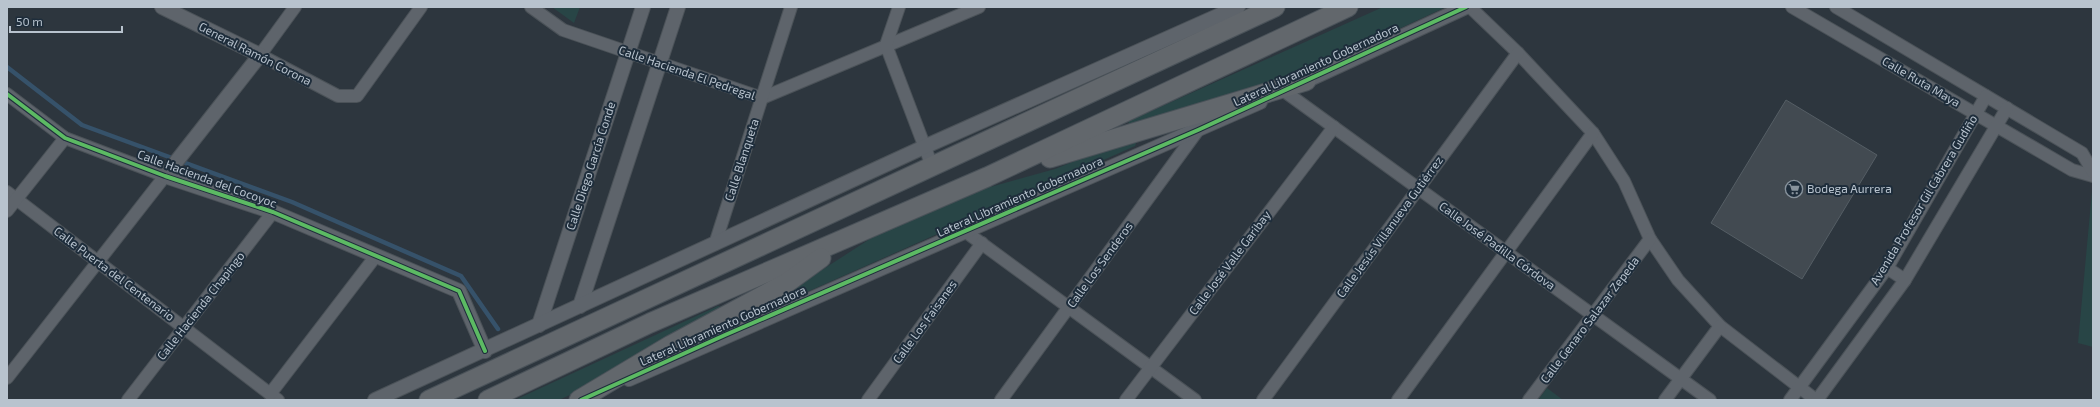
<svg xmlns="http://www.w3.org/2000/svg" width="2100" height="407" font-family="'Exo 2',sans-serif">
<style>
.green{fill:#284546}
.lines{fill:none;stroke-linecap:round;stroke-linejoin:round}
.stream{stroke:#36526a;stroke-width:4.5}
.building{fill:#424a51;stroke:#555e65}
.minor-casing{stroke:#4b5258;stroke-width:14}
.tertiary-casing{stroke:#4b5258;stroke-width:16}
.trunk-casing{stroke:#4a5259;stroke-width:21}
.minor{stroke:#5e646b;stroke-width:12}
.tertiary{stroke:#5e646b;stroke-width:14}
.trunk{stroke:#62676c;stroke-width:19}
.cycleway-casing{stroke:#1e2d3b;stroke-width:6}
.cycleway{stroke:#5cba63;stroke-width:4}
.labels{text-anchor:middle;stroke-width:4;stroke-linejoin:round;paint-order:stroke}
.street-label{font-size:12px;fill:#b8c3ce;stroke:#1e2d3b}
.poi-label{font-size:12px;fill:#b8c3ce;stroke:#1e2d3b;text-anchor:start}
</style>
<rect width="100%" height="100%" fill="#2d363e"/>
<g class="green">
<path d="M 552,7 L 580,7 L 574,23 Z"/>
<path d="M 1383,7 L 1446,7 L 1300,75 L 1128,127 L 1129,121 Z"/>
<path d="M 1132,138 L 1137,141 L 1135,146 L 733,325 L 729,323 L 805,281 L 890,226 L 976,191 L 1055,169 Z"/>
<path d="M 2092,191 L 2093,192 L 2093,347 L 2078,343 Z"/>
<path d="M 718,306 L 724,308 L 583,389 L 559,400 L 515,400 Z"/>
<path d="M 1547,388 L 1563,400 L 1538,400 Z"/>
</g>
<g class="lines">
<path class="stream" d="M 7,67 L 82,125 L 292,202 L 461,276 L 498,329"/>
</g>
<path class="building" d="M 1786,100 L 1877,155 L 1802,279 L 1711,223 Z"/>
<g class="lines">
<defs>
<g id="minor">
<path d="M 295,7 L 260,55 L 338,96 L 357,96 L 421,7"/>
<path d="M 531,7 L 563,30 L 762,98 L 979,7"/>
<path d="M 899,7 L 886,45 L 932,166"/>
<path d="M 1470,7 L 1518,53 L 1593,133 L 1624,181 L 1650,239 L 1678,280 L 1720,326 L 1816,400"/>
<path d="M 1792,7 L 2072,170 L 2093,176"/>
<path d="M 1836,7 L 2082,153 L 2093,172"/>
<path d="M 1284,91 L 1710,400"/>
<path d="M 7,94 L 65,138 L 165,176 L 7,378"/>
<path d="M 7,192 L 278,400"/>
<path d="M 7,211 L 65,138"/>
<path d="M 966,232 L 1195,400"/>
<path d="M 715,244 L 791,7"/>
<path d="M 1887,268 L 1905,280"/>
<path d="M 270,394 L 375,257"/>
<path d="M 128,400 L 273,212"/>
<path d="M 868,400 L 982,243"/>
<path d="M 1001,400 L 1198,130"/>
<path d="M 1126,400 L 1334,127"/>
<path d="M 1263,400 L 1518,53"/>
<path d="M 1398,400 L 1593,133"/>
<path d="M 1529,400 L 1650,239"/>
<path d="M 1665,400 L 1720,326"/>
<path d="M 1790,400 L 1887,268 L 1986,96"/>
<path d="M 1817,400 L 1905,280 L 2007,108"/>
</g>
<g id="tertiary">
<path d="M 162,7 L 260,55 L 165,176 L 273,212 L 459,291 L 485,351"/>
<path d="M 1297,85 L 1466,7"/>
<path d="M 580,306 L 678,7"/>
<path d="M 539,325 L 643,7"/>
<path d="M 629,379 L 1260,102"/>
<path d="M 375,400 L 924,147 L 1238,7"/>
</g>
<g id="trunk">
<path d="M 1050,158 L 1306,81"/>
<path d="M 429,400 L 1275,7"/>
<path d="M 488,400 L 650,323 L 987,177 L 1348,7"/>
<path d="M 579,400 L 671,345 L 788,282 L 821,258"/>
</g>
</defs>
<use href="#minor" class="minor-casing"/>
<use href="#tertiary" class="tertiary-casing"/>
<use href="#trunk" class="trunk-casing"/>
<use href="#minor" class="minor"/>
<use href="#tertiary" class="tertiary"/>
<use href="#trunk" class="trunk"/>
<defs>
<g id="cycleway">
<path d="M 7,94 L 65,138 L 165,176 L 273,212 L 459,291 L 485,351"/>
<path d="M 581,400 L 725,335 L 1198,130 L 1466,7"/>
</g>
</defs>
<use href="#cycleway" class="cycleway-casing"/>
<use href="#cycleway" class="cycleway"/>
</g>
<defs>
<symbol id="supermarket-ring" viewBox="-11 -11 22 22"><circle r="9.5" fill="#1e2d3b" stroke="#87929c" stroke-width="1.5"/><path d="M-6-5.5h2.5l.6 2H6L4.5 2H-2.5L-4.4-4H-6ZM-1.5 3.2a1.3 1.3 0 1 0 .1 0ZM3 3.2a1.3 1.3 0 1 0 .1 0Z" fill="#87929c"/></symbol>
</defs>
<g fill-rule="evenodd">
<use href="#supermarket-ring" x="1784" y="179" width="20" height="20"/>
</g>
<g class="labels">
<g class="street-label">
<text transform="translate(255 54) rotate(27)" y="4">General Ramón Corona</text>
<text transform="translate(1316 65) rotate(-25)" y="4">Lateral Libramiento Gobernadora</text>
<text transform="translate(687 73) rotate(19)" y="4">Calle Hacienda El Pedregal</text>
<text transform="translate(1921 82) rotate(30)" y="4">Calle Ruta Maya</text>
<text transform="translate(742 160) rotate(-72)" y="4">Calle Blanqueta</text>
<text transform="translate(591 166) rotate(-72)" y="4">Calle Diego García Conde</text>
<text transform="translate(207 179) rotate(20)" y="4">Calle Hacienda del Cocoyoc</text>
<text transform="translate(1020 197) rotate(-24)" y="4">Lateral Libramiento Gobernadora</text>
<text transform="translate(1924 200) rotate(-59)" y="4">Avenida Profesor Gil Cabrera Gudiño</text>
<text transform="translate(1390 227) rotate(-54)" y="4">Calle Jesús Villanueva Gutiérrez</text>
<text transform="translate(1497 246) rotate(36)" y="4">Calle José Padilla Córdova</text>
<text transform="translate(1230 263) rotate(-53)" y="4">Calle José Valle Garibay</text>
<text transform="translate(1100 265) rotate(-54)" y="4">Calle Los Senderos</text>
<text transform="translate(114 274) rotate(37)" y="4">Calle Puerta del Centenario</text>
<text transform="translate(201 306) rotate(-52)" y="4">Calle Hacienda Chapingo</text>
<text transform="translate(1590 320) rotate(-53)" y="4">Calle Genaro Salazar Zepeda</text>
<text transform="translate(925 322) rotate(-54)" y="4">Calle Los Faisanes</text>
<text transform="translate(723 326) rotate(-24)" y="4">Lateral Libramiento Gobernadora</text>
</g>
<g class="poi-label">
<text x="1807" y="193">Bodega Aurrera</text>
</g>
</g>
<rect width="2100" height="407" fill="none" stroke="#b8c3ce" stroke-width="16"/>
<path d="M10 26v6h112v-6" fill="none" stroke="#b8c3ce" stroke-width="2"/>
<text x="16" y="26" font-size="12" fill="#b8c3ce" stroke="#1e2d3b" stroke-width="3" paint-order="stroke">50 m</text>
</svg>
